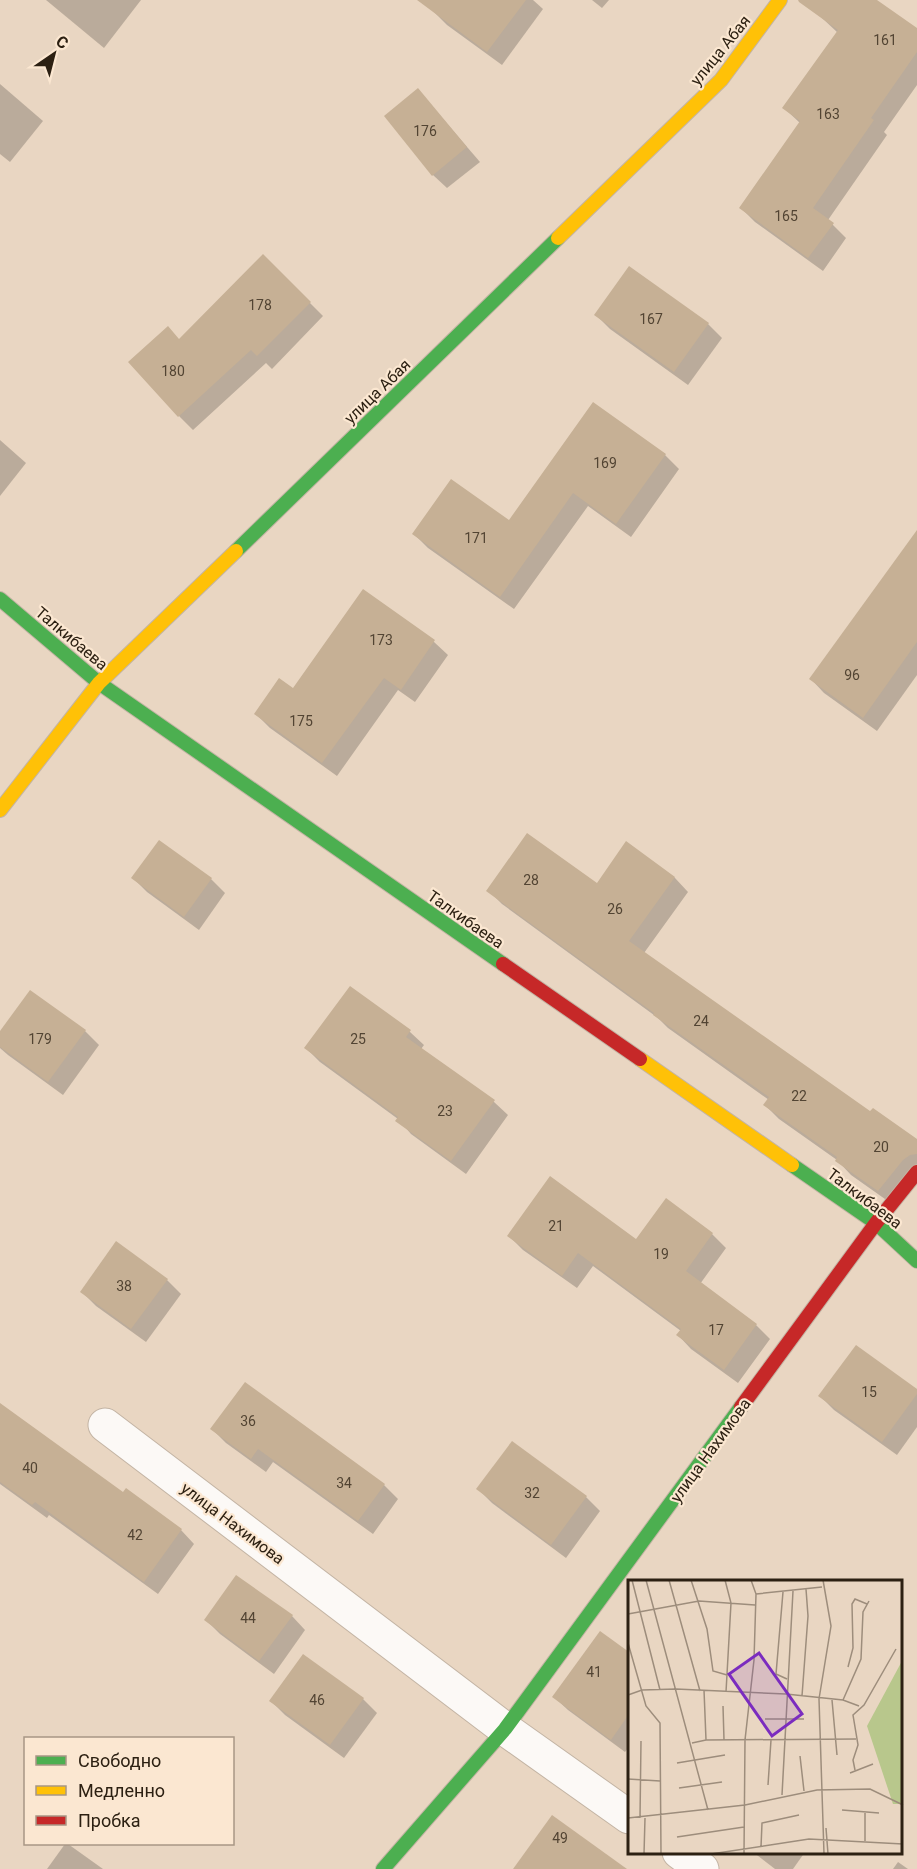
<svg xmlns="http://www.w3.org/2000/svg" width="917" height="1869" font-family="Roboto,sans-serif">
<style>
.shadow{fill:#0003}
.building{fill:#c6b095}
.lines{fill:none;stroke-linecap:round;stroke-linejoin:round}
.street-casing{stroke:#c3b4a4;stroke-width:35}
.fast-casing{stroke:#c3b4a4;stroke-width:16}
.slow-casing{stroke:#c3b4a4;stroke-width:16}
.jam-casing{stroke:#c3b4a4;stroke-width:16}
.street{stroke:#fcf9f6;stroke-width:33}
.fast{stroke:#4caf50;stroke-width:14}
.slow{stroke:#ffc107;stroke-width:14}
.jam{stroke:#c62828;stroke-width:14}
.labels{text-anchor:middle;stroke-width:4.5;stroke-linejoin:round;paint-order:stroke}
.number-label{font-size:14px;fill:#524433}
.street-label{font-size:16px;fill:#2c2012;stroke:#fbe7d1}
.inset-road{fill:none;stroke:#9d8d7c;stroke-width:1.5}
.view{fill:#7b2cbf;fill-opacity:0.15;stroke:#7b2cbf;stroke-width:3}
.inset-edge{fill:none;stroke:#2c2012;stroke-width:3}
</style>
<rect width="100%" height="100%" fill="#e9d6c2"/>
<g class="shadow">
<path d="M 46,0 L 141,0 L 104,48 Z"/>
<path d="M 441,0 L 533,0 L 543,9 L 502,65 L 447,25 L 433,11 Z"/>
<path d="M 592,0 L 609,0 L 602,8 Z"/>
<path d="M 833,0 L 874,0 L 917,30 L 917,85 L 884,132 L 887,135 L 828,220 L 846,238 L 823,271 L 755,222 L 741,208 L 800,123 L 784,108 L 838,33 L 821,17 Z"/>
<path d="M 0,84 L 43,121 L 10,162 L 0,154 Z"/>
<path d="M 418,90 L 480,162 L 447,188 L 433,175 Z"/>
<path d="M 263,256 L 323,316 L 272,369 L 266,363 L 193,430 L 179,416 L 180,340 Z"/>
<path d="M 596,315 L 708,324 L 722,338 L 688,385 L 610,329 Z"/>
<path d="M 593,404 L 665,455 L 679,469 L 631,537 L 588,506 L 514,609 L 428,548 L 414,534 L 509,522 Z"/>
<path d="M 0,440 L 26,463 L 0,496 Z"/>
<path d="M 917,532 L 917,675 L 877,731 L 824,693 L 811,679 Z"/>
<path d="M 363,591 L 434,642 L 448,655 L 415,702 L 398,690 L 337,776 L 270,728 L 256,714 L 293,690 Z"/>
<path d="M 627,843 L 675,878 L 688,892 L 644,953 L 870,1113 L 917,1141 L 917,1173 L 892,1204 L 851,1175 L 837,1160 L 779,1119 L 765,1105 L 769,1100 L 668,1028 L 658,1018 L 502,904 L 488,890 L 597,885 Z"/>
<path d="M 133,878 L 211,879 L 225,893 L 199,930 L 147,892 Z"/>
<path d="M 350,988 L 410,1032 L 424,1045 L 421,1049 L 494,1102 L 508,1115 L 466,1174 L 411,1134 L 398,1119 L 320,1062 L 306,1048 Z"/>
<path d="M 85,1031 L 99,1045 L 63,1095 L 8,1055 L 0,1048 L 0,1033 Z"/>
<path d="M 712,1234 L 726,1248 L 700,1284 L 756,1325 L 770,1339 L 738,1383 L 691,1349 L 678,1335 L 681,1331 L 593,1266 L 577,1288 L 523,1250 L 509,1236 L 636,1241 Z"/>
<path d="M 167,1280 L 181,1294 L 146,1342 L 96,1306 L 82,1292 Z"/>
<path d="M 245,1384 L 384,1485 L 398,1499 L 373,1534 L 273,1462 L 266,1472 L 226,1443 L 212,1429 Z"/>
<path d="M 917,1391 L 917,1427 L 897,1455 L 834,1410 L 820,1396 Z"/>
<path d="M 0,1405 L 123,1494 L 181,1530 L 194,1544 L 158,1594 L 49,1515 L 47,1518 L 0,1484 Z"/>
<path d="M 478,1489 L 586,1497 L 600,1511 L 566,1558 L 492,1503 Z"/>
<path d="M 292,1616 L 305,1630 L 274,1674 L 220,1634 L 206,1620 Z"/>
<path d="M 600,1633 L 629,1654 L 629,1747 L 625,1752 L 568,1710 L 554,1697 Z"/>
<path d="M 303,1656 L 363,1699 L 377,1713 L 344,1758 L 285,1715 L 271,1701 Z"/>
<path d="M 65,1844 L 68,1844 L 103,1869 L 47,1869 Z"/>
<path d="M 753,1852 L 805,1852 L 793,1869 L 775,1869 Z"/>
<path d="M 898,1862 L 908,1869 L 893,1869 Z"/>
</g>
<g class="building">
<path d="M 417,0 L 526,0 L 487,52 Z"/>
<path d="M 798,0 L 877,0 L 917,28 L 917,52 L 871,118 L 874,120 L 813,208 L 834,223 L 808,258 L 739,208 L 800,121 L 782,108 L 838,30 L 799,2 Z"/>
<path d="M 418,88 L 467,147 L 432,176 L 384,116 Z"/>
<path d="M 263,254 L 311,302 L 257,356 L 251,350 L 178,417 L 128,362 L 168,326 L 179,339 Z"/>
<path d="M 629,266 L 709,323 L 674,372 L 594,315 Z"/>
<path d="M 593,402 L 666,454 L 616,524 L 573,493 L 500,597 L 412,534 L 451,479 L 509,520 Z"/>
<path d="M 917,530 L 917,642 L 863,718 L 809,679 Z"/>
<path d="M 363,589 L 435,640 L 401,690 L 384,678 L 322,763 L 254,714 L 279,678 L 293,688 Z"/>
<path d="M 527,833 L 597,883 L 626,841 L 675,877 L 629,941 L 870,1111 L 873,1108 L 917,1139 L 917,1154 L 910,1155 L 903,1160 L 878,1191 L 835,1161 L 837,1157 L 763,1105 L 769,1097 L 653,1015 L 654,1013 L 486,891 Z"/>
<path d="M 159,840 L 212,878 L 184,917 L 131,878 Z"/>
<path d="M 350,986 L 411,1030 L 406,1037 L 495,1100 L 451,1161 L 395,1121 L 398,1117 L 304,1048 Z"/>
<path d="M 30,990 L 86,1030 L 48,1082 L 0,1047 L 0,1031 Z"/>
<path d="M 550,1176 L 636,1239 L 666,1198 L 713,1233 L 686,1271 L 757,1324 L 724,1370 L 676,1335 L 681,1329 L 578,1253 L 562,1276 L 507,1236 Z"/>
<path d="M 116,1241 L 168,1279 L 131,1329 L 80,1292 Z"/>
<path d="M 856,1345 L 917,1389 L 917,1394 L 882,1442 L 818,1396 Z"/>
<path d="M 245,1382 L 385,1484 L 358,1521 L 258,1449 L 251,1459 L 210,1429 Z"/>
<path d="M 0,1403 L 123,1492 L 126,1488 L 182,1529 L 144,1582 L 35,1502 L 32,1505 L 0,1482 Z"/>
<path d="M 512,1441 L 587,1496 L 551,1545 L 476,1489 Z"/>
<path d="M 236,1575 L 293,1615 L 259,1661 L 204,1620 Z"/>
<path d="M 600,1631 L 629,1652 L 629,1714 L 611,1740 L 552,1697 Z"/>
<path d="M 303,1654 L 364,1698 L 330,1745 L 269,1701 Z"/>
<path d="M 552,1815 L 627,1869 L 513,1869 Z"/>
</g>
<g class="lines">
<defs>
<g id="street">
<path d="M 105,1425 L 505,1729 L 629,1817"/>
<path d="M 679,1852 L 702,1869"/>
</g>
<g id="fast">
<path d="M 236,551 L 558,238"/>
<path d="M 0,599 L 99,683 L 503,964"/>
<path d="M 792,1165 L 876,1223 L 917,1261"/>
<path d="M 383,1869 L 505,1729 L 741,1407"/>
</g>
<g id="slow">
<path d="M 558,238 L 721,80 L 780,0"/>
<path d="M 0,810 L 99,683 L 236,551"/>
<path d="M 640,1059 L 792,1165"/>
</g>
<g id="jam">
<path d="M 503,964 L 640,1059"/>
<path d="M 741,1407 L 876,1223 L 917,1172"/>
</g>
</defs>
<use href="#street" class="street-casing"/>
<use href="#fast" class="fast-casing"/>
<use href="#slow" class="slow-casing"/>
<use href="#jam" class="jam-casing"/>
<use href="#street" class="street"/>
<use href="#fast" class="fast"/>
<use href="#slow" class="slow"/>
<use href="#jam" class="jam"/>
</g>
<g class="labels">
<g class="number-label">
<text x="885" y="45">161</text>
<text x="828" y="119">163</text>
<text x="425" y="136">176</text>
<text x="786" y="221">165</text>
<text x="260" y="310">178</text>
<text x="651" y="324">167</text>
<text x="173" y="376">180</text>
<text x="605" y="468">169</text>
<text x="476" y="543">171</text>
<text x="381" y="645">173</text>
<text x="852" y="680">96</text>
<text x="301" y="726">175</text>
<text x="531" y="885">28</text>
<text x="615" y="914">26</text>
<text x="701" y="1026">24</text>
<text x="40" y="1044">179</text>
<text x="358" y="1044">25</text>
<text x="799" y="1101">22</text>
<text x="445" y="1116">23</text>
<text x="881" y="1152">20</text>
<text x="556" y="1231">21</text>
<text x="661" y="1259">19</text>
<text x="124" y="1291">38</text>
<text x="716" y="1335">17</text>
<text x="869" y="1397">15</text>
<text x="248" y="1426">36</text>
<text x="30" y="1473">40</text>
<text x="344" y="1488">34</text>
<text x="532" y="1498">32</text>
<text x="135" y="1540">42</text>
<text x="248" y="1623">44</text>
<text x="594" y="1677">41</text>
<text x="317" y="1705">46</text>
<text x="560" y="1843">49</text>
</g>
<g class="street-label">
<text transform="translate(720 50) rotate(-51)" y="6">улица Абая</text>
<text transform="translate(377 391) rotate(-44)" y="6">улица Абая</text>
<text transform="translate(72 638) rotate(40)" y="6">Талкибаева</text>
<text transform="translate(466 919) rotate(35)" y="6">Талкибаева</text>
<text transform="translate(865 1198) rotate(37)" y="6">Талкибаева</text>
<text transform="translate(710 1450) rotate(-54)" y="6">улица Нахимова</text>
<text transform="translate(233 1523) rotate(37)" y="6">улица Нахимова</text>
</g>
</g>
<g transform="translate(628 1580)">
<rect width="274" height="274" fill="#e9d6c2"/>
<path d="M 274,81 L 274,224 L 265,224 L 239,146 Z" fill="#b8c78c"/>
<path class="inset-road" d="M 4,0 L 32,110M 18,0 L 80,230M 41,0 L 72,111M 63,0 L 79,49 L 85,91 L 99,95M 97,0 L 103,23 L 98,112M 195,0 L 203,46 L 191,119 L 196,274M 155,12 L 148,94 L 159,99M 128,14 L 194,7M 0,34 L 71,21 L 127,25M 0,63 L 18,126 L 32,143 L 33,274M 220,87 L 225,68 L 224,24 L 227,19 L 239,24M 76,110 L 78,160M 0,115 L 14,110 L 48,109 L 158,114 L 215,120 L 231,126M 174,116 L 180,36 L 178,9M 204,120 L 209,175M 215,120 L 233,79 L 235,32 L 241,21M 95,126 L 96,160M 137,139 L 176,139M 64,163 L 78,160 L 228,159M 172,176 L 176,211M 49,183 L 97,175M 227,190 L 225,180 L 230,165 L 225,135 L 236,125 L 268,69M 222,193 L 245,184M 0,199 L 32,201M 140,205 L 143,160M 51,208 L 94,202M 154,215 L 165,11M 214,230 L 251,233M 237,232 L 237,261M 0,238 L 117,225 L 189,210 L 242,209 L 275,225M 12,238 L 13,161M 198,248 L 200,274M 49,257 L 116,247M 133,267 L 134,243 L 171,235M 16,274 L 17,238M 83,274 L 181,259 L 275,264M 116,274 L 117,160 L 126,80 L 128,14 L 123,0"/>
<path class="view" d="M 131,73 L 174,134 L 144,156 L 101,94 Z"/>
<rect width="274" height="274" class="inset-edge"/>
</g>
<rect x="24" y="1737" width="210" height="108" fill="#fbe7d1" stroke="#a89785" stroke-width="1.5"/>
<rect x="36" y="1756" width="30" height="9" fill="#4caf50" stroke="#a89785" stroke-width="1.5"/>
<text x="78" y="1767" font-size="18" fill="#2c2012">Свободно</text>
<rect x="36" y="1786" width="30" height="9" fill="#ffc107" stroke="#a89785" stroke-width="1.5"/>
<text x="78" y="1797" font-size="18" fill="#2c2012">Медленно</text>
<rect x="36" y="1816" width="30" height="9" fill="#c62828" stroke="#a89785" stroke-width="1.5"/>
<text x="78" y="1827" font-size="18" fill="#2c2012">Пробка</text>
<g transform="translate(54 54) rotate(35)" stroke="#fbe7d1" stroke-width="4.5" paint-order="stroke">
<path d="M0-4.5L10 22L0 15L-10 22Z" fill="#2c2012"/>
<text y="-9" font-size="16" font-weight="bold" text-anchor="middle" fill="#2c2012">С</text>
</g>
</svg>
